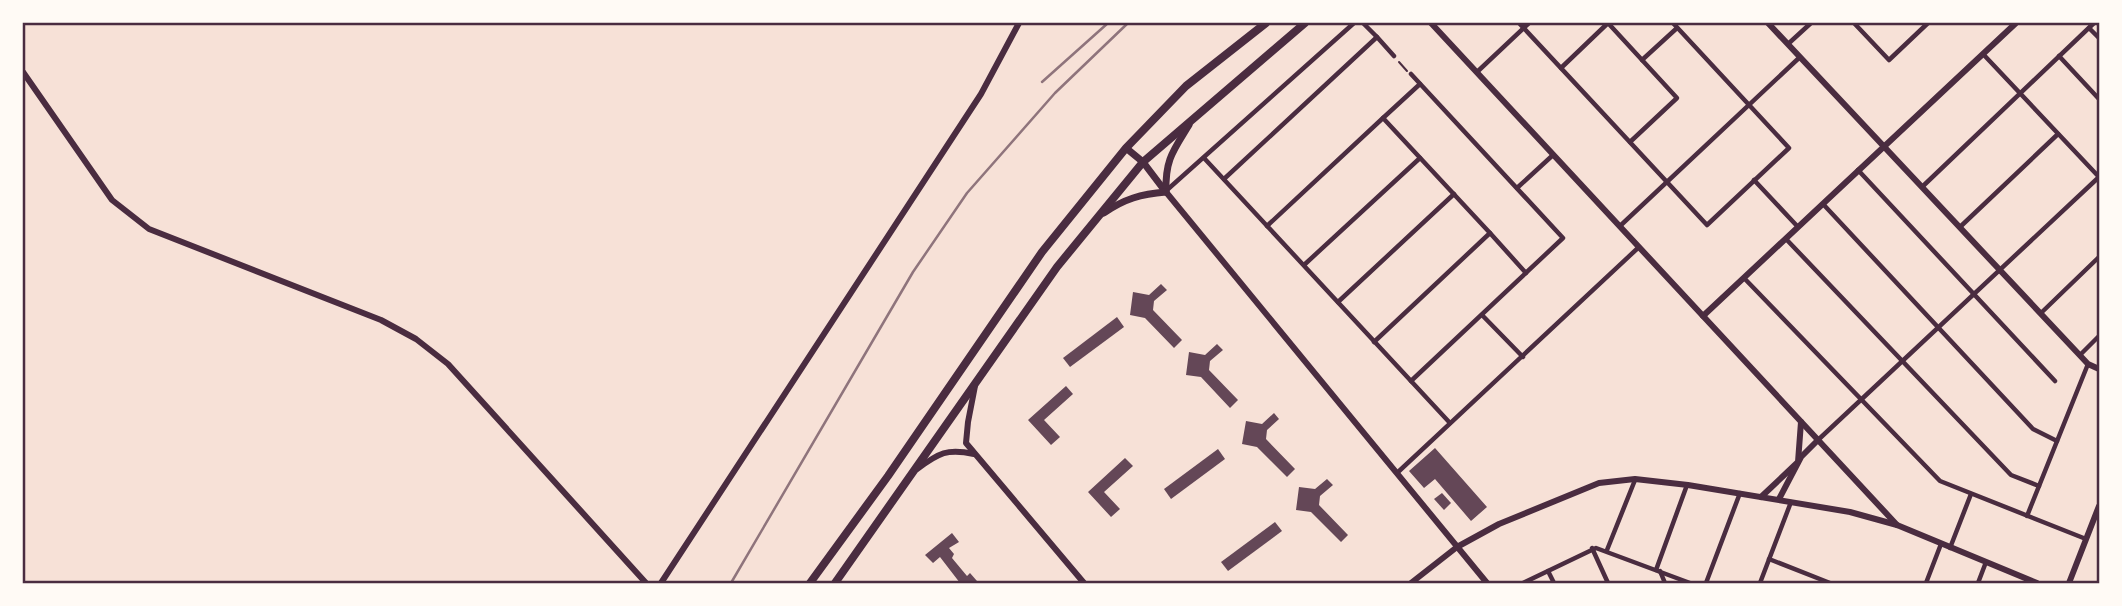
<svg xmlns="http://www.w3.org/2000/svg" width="2122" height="606" font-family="'Exo 2',sans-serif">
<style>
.building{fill:#644757}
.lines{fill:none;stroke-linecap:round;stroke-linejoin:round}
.path{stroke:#4a2c40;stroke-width:2}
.minor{stroke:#4a2c40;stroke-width:4.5}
.tertiary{stroke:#4a2c40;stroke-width:6}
.secondary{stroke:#4a2c40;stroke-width:7}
.primary{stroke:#4a2c40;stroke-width:8}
.rail{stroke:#8f747c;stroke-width:2.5}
.neatline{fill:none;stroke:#4a2c40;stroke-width:2.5}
</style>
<rect width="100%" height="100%" fill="#f7e1d7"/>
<g class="building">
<path d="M 1161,284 L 1167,290 L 1154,301 L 1153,310 L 1182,340 L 1174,348 L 1145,318 L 1130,315 L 1133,292 L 1149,295 Z"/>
<path d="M 1117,317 L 1124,327 L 1070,367 L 1063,358 Z"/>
<path d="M 1217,344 L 1223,350 L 1210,361 L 1209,370 L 1238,400 L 1230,408 L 1201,377 L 1186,375 L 1189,352 L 1205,355 Z"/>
<path d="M 1066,386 L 1073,394 L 1044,420 L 1060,437 L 1051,445 L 1028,420 Z"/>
<path d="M 1274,413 L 1279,419 L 1267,430 L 1266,439 L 1295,469 L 1287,477 L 1257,447 L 1242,444 L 1246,421 L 1262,424 Z"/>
<path d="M 1435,448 L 1487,507 L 1471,521 L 1435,479 L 1424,488 L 1409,471 Z"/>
<path d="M 1218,449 L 1225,459 L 1171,499 L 1164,489 Z"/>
<path d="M 1125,458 L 1133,466 L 1104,492 L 1120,509 L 1111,517 L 1088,492 Z"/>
<path d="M 1327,479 L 1333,485 L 1320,496 L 1319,505 L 1348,535 L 1341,542 L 1311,512 L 1296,510 L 1299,487 L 1315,489 Z"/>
<path d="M 1442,493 L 1451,503 L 1444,510 L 1434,499 Z"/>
<path d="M 1275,522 L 1282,531 L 1228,571 L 1221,562 Z"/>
<path d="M 952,533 L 959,542 L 949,548 L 954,554 L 952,558 L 967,576 L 970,573 L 977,581 L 974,583 L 960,583 L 940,557 L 933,563 L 925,555 Z"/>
</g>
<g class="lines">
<path class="path" d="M 1399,62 L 1407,71"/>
<g class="minor">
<path d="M 1363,23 L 1377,37"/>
<path d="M 1519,23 L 1707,225 L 1789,148 L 1673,23"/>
<path d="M 1854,23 L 1889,60 L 1928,23"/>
<path d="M 2089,28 L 2099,38"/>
<path d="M 1788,44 L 1811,23"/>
<path d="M 1983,54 L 2099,177"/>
<path d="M 2059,56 L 2099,99"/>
<path d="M 1642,60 L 1677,28"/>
<path d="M 1561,68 L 1608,23 L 1677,98 L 1630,142"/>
<path d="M 1477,72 L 1529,23"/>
<path d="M 1411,74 L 1563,238 L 1411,381"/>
<path d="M 1383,118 L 1420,84"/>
<path d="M 1204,158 L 1450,423"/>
<path d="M 1858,170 L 2055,381"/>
<path d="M 1224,179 L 1377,37 L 1394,56"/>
<path d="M 1754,180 L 1798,227"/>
<path d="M 1922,187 L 2094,23"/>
<path d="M 1517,188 L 1553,155"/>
<path d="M 1167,190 L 1354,23"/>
<path d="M 1823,204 L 2033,429 L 2057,441"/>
<path d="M 1267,226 L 1383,118 L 1490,233 L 1374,342"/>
<path d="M 1620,226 L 1800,57"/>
<path d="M 1960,227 L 2058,134"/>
<path d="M 1490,233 L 1526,273"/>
<path d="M 1786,239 L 2011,475 L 2039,486"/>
<path d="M 1304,265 L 1420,158"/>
<path d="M 1744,278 L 1940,481 L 2086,539"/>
<path d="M 1338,302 L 1454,194"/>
<path d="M 2041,313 L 2099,257"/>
<path d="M 1482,315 L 1523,357"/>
<path d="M 2080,355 L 2099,336"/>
<path d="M 1818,440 L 2099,177"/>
<path d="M 1397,473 L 1639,247"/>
<path d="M 2027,516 L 2088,364"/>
<path d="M 1592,548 L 1608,583"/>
<path d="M 1950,548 L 1971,494"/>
<path d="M 1607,550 L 1635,480"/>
<path d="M 1769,559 L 1830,583"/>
<path d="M 1656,570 L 1687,485"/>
<path d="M 1548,571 L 1554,583"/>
<path d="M 1660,571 L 1665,583"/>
<path d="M 1523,583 L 1596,548 L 1690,583"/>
<path d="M 1706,583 L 1740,493"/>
<path d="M 1760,583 L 1791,502"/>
<path d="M 1926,583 L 1941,544"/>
<path d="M 1978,583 L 1986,562"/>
</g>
<g class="tertiary">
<path d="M 1431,23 L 1897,525"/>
<path d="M 1768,23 L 2088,364 L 2099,369"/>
<path d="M 23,72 L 112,200 L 149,229 L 381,320 L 416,339 L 448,364 L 646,583"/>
<path d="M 1166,192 L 1487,583"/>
<path d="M 1703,316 L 2016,23"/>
<path d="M 975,386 L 968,422 L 966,443 L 1084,583"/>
<path d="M 917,469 C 939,453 947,448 974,454"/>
<path d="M 1761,497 L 1798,462 L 1801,422"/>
<path d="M 1779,499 L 1801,457 L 1818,440"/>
<path d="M 661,583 L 981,94 L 1019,23"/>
<path d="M 1411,583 L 1457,547 L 1499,524 L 1599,483 L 1635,479 L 1688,485 L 1850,512 L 1897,525 L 2037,583"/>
<path d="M 2069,583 L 2099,506"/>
</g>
<g class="secondary">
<path d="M 1126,148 L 1143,162 L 1165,191"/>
<path d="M 1166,192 C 1165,160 1173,151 1189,125"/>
<path d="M 1104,213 C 1124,199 1141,194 1166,192"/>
</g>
<g class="primary">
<path d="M 810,583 L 888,476 L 1042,252 L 1126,148 L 1186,86 L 1266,23"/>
<path d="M 835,583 L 1057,267 L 1143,162 L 1305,23"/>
</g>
<g class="rail">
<path d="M 1042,82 L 1108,23"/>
<path d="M 731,583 L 913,272 L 967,193 L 1055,93 L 1128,23"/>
</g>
</g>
<rect width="2122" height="606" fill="none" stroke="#fffaf5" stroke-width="49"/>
<rect x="24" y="24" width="2074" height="558" class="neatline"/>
</svg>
